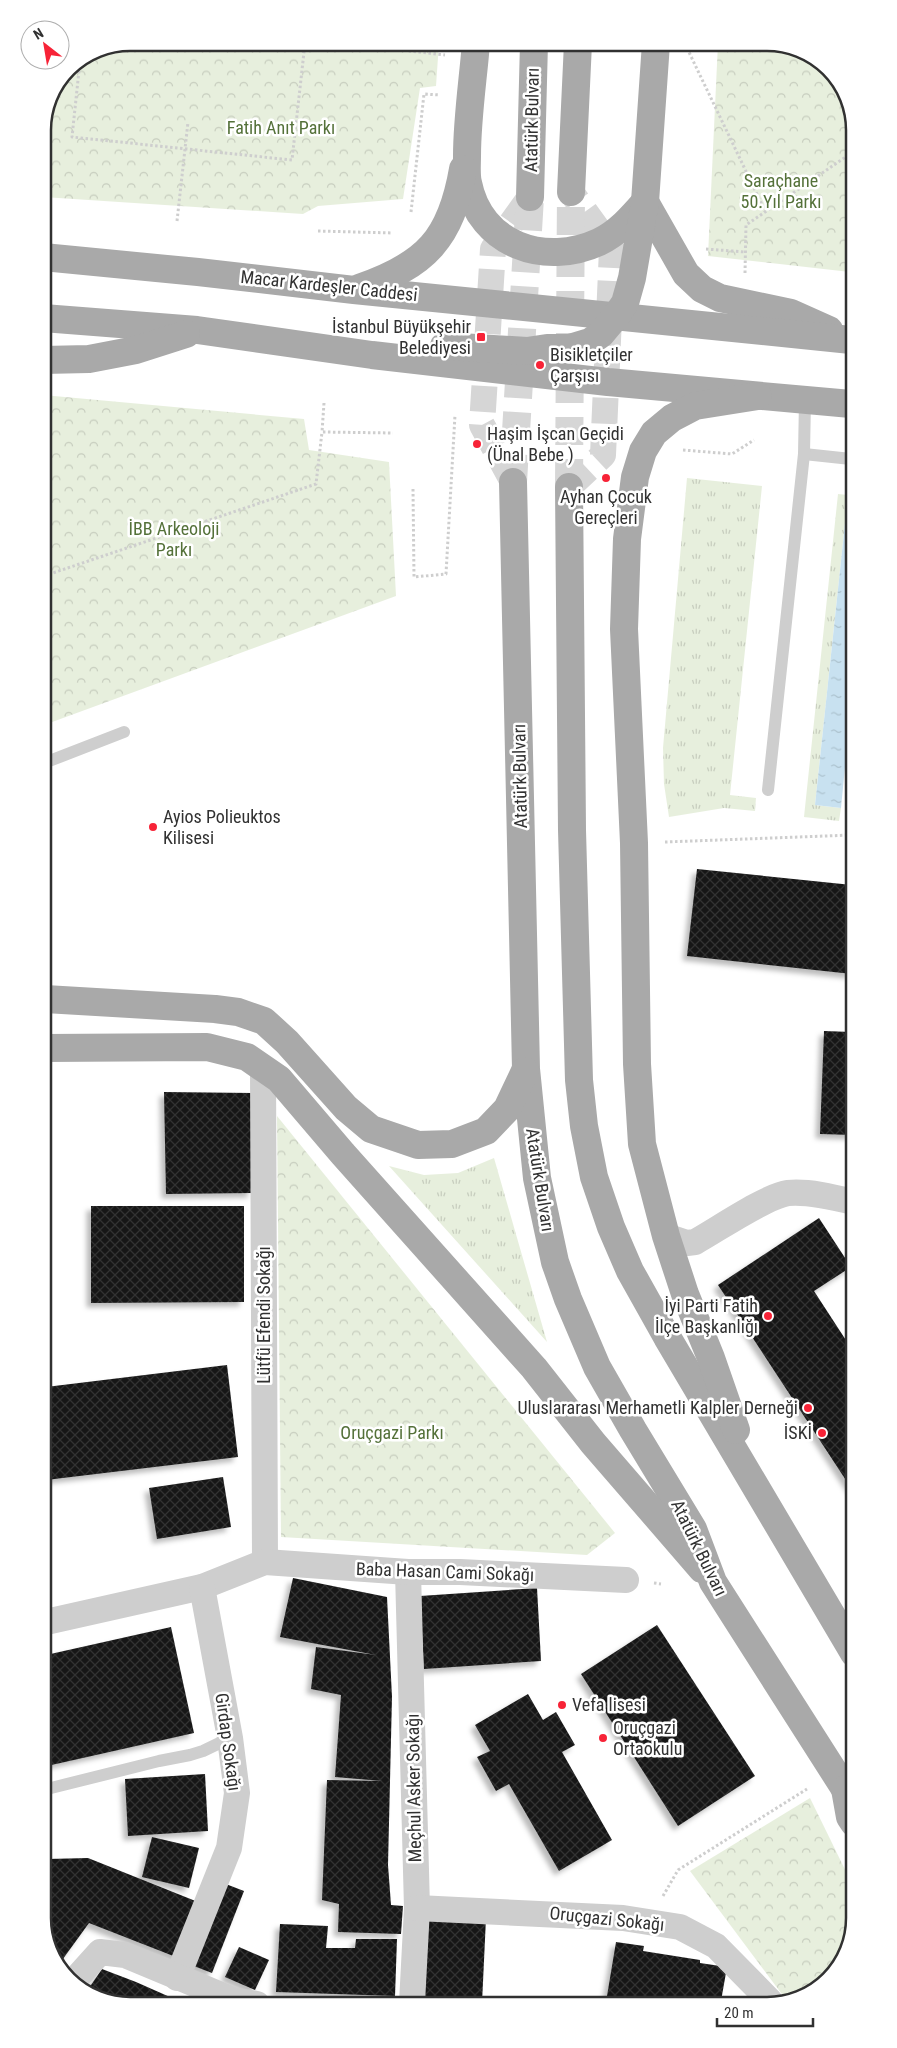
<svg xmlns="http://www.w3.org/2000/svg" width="897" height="2048" font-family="'Roboto Condensed',sans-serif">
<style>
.grass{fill:url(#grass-tufts)}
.park{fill:url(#park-crowns)}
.water{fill:url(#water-ripples)}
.building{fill:url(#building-cross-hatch);filter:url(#shadow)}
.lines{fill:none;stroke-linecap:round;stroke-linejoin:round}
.minor-tunnel{stroke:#d6d6d6;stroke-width:26;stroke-dasharray:26 13;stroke-linecap:butt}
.primary-tunnel{stroke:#d6d6d6;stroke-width:28;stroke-dasharray:28 14;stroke-linecap:butt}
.path{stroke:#cecece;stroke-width:3;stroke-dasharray:2.5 2.5;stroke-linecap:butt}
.service{stroke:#cecece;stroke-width:12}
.minor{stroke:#cecece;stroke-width:26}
.primary{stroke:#a9a9a9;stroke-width:28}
.poi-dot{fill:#f72337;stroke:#fff;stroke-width:2}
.labels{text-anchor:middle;stroke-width:5;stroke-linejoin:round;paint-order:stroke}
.street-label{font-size:18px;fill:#313131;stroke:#fff}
.park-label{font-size:18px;fill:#547139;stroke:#fff}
.poi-label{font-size:18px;fill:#313131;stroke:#fff;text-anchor:start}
.rim{fill:none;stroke:#313131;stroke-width:2.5}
</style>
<defs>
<pattern id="grass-tufts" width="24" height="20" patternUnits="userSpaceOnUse" patternTransform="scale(1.25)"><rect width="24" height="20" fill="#e7efdd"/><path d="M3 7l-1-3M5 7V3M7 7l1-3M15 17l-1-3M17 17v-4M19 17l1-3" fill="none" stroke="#c7cdbe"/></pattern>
<pattern id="park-crowns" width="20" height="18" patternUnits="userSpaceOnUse" patternTransform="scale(1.25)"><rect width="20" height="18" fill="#e7efdd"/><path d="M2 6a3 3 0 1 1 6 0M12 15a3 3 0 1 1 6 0" fill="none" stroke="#c7cdbe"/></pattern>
<pattern id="water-ripples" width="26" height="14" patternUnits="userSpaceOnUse" patternTransform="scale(1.25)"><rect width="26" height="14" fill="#c8e1f0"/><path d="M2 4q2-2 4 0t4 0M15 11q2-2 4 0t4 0" fill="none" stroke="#acc2ce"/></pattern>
<pattern id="building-cross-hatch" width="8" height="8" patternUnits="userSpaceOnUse" patternTransform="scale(1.25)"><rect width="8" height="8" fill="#181818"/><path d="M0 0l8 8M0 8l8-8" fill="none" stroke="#313131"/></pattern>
<filter id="shadow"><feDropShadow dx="-4.5" dy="4.5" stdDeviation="2.5" flood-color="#0004"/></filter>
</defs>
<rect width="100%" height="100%" fill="#fff"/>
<g class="grass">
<path d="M 687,478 L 762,486 L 730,795 L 756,798 L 755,811 L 724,808 L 669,817 L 664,784 L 663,748 Z"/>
<path d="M 838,494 L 848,495 L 815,805 L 841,808 L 839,821 L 804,817 Z"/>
<path d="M 494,1158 L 547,1342 L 389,1166 L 424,1175 L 458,1173 Z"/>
</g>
<g class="park">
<path d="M 131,43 L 439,43 L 436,86 L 420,88 L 403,199 L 318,206 L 303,214 L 43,197 L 43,125 L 69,68 L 97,49 Z"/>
<path d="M 718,43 L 772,43 L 820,61 L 850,103 L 850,272 L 708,256 Z"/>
<path d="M 43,395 L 304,419 L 309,450 L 389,462 L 396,596 L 44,725 Z"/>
<path d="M 277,1116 L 615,1533 L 587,1555 L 281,1537 Z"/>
<path d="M 810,1798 L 854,1888 L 854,1918 L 836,1971 L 794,2001 L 787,2001 L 690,1871 Z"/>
</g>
<path class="water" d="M 848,495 L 851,496 L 851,706 L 841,808 L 815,805 Z"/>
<g class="building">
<path d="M 697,869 L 852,885 L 852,974 L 687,956 Z"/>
<path d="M 824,1031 L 852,1032 L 853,1135 L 820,1134 Z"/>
<path d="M 164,1092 L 252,1093 L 252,1193 L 166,1194 Z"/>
<path d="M 91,1206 L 244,1206 L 244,1302 L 91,1303 Z"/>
<path d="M 819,1218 L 851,1267 L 814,1291 L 853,1351 L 853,1491 L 718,1285 Z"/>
<path d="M 227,1365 L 238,1457 L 46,1480 L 46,1387 Z"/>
<path d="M 223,1477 L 231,1527 L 157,1539 L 149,1488 Z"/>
<path d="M 293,1578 L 387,1597 L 392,1697 L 388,1865 L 391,1905 L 403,1906 L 401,1934 L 338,1932 L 339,1904 L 322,1900 L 327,1780 L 382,1781 L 335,1777 L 341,1695 L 311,1689 L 316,1647 L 376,1655 L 280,1637 Z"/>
<path d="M 537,1588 L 541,1661 L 424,1669 L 420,1596 Z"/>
<path d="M 657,1625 L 755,1776 L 678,1826 L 581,1674 Z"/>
<path d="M 171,1627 L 194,1733 L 47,1766 L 46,1655 Z"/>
<path d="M 528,1694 L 543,1720 L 556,1712 L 575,1745 L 562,1752 L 612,1840 L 559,1871 L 509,1784 L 496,1791 L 477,1757 L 490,1751 L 475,1725 Z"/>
<path d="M 205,1774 L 208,1831 L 128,1836 L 125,1779 Z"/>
<path d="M 152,1837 L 199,1848 L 189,1888 L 142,1877 Z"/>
<path d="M 88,1858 L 203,1904 L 181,1959 L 89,1923 L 60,1963 L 47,1945 L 47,1859 Z"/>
<path d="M 218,1881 L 244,1891 L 212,1973 L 186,1963 Z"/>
<path d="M 426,1915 L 486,1918 L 482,2003 L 422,2003 Z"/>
<path d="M 280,1924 L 328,1926 L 326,1948 L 355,1948 L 356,1939 L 397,1939 L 395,1996 L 276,1992 Z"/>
<path d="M 616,1942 L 644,1946 L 643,1951 L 700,1960 L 700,1963 L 727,1967 L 721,2001 L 606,2002 Z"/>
<path d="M 239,1947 L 269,1960 L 255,1990 L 225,1977 Z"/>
<path d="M 102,1969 L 136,1982 L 188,2005 L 125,2005 L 87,1991 Z"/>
</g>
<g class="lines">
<g class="minor-tunnel">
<path d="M 513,482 L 482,425 L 493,249 L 530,197"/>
<path d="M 569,487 L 603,455 L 612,249 L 571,192"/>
</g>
<g class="primary-tunnel">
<path d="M 513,482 L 530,197"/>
<path d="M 569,487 L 571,192"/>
</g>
<g class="path">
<path d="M 339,43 L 445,55"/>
<path d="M 687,48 L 765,211"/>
<path d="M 99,49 L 109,49"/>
<path d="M 80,61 L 72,137 L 292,160 L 305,43"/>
<path d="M 411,212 L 424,94 L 440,95"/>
<path d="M 177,221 L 188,122"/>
<path d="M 318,231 L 393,233"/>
<path d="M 706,249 L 745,252"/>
<path d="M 745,273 L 746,225 L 850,154"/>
<path d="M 324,403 L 322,432 L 393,433"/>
<path d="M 683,450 L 732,454 L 754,440"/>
<path d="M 413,489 L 414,577 L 446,574 L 455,415"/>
<path d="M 44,576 L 316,484 L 322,432"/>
<path d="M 665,842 L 852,835"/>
<path d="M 654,1583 L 661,1584"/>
<path d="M 663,1896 L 678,1870 L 807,1789"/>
</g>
<g class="service">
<path d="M 804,454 L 851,459"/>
<path d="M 44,763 L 124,732"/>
<path d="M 768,790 L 804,454 L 805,400"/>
<path d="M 47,1789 L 159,1761 L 190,1755 L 203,1751 L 230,1738"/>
</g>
<g class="minor">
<path d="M 263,1068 L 265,1562"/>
<path d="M 666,1236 L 687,1243 L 695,1242 C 717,1230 766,1196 788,1193 C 808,1191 833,1197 853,1202"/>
<path d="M 408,1572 L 417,1908 L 412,2003"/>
<path d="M 46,1622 L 202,1587 L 265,1562 L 408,1572 L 460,1572 L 626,1580"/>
<path d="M 417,1908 L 623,1918 L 680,1927 L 716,1946 L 770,2001"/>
<path d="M 177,1978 L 229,1848 L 237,1793 L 230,1738 L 202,1587"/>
<path d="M 73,1982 L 100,1952 L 125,1955 L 233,2000 L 257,2004"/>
</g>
<g class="primary">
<path d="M 476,43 C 473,80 467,119 467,156 C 467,165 466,175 468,183 C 480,245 545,267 599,242 C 618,233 632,217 645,202"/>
<path d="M 571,192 L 578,43"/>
<path d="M 530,197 L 534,43"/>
<path d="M 645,202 L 686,274 L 702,289 L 720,298 L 791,313 L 829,330"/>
<path d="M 43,257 L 198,272 L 354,290 L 851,340"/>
<path d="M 359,288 C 426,265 451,239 463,169"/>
<path d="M 43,318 L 197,330 L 372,355 L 608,382 L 851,404"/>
<path d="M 444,346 L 527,351 L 547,348 L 570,348 L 590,342 L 601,334 L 616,316 L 625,303 L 632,278 L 645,202 L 656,43"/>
<path d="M 43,360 L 89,359 L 136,350 L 186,334"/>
<path d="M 513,482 L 526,1069 L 537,1178 L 555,1262 L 568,1299 L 597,1367 L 633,1430 L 693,1529 L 713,1582 L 845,1789 L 854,1795"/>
<path d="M 569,487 L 572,830 L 579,1080 L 584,1126 L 594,1177 L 611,1227 L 630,1271 L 667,1337 L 854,1653"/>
<path d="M 45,999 L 215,1009 L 238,1012 L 264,1021 L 287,1042 L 346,1108 L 371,1129 L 418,1145 L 452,1144 L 486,1131 L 507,1109 L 525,1071"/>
<path d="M 45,1048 L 207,1047 L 247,1057 L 279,1079 L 343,1154 L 534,1368 L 593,1443 L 702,1569"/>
<path d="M 736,1430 L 711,1358 L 685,1294 L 666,1236 L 642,1144 L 637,1064 L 634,843 L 624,629 L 627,539 L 635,477 L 643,451 L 654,433 L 672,418 L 695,406 L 758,396"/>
<path d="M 845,1789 L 850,1817 L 854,1823"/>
</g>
</g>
<g class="poi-dot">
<rect x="476" y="332" width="10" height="10" rx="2.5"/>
<circle cx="540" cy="365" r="5"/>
<circle cx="477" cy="444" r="5"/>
<circle cx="606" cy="478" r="5"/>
<circle cx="153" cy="827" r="5"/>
<circle cx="768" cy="1316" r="5"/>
<circle cx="808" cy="1408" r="5"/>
<circle cx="822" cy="1433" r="5"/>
<circle cx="562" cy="1705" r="5"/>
<circle cx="603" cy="1738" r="5"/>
</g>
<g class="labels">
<g class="street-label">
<text transform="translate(532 120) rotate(-89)" y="6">Atatürk Bulvarı</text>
<text transform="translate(329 286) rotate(6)" y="6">Macar Kardeşler Caddesi</text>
<text transform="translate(520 776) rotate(-91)" y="6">Atatürk Bulvarı</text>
<text transform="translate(540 1180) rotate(81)" y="6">Atatürk Bulvarı</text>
<text transform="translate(264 1315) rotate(-90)" y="6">Lütfü Efendi Sokağı</text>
<text transform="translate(699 1548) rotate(64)" y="6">Atatürk Bulvarı</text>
<text transform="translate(445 1572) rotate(2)" y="6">Baba Hasan Cami Sokağı</text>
<text transform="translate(228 1742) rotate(82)" y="6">Girdap Sokağı</text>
<text transform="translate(414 1788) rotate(-91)" y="6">Meçhul Asker Sokağı</text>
<text transform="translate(607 1919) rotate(6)" y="6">Oruçgazi Sokağı</text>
</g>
<g class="park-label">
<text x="281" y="134">Fatih Anıt Parkı</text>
<text x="781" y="187">Saraçhane<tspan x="781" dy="21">50.Yıl Parkı</tspan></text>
<text x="174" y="535">İBB Arkeoloji<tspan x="174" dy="21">Parkı</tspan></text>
<text x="392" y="1439">Oruçgazi Parkı</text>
</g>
<g class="poi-label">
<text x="471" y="333" text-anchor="end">İstanbul Büyükşehir<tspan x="471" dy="21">Belediyesi</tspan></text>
<text x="550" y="361">Bisikletçiler<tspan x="550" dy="21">Çarşısı</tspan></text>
<text x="487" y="440">Haşim İşcan Geçidi<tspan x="487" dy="21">(Ünal Bebe )</tspan></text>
<text x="606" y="503" text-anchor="middle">Ayhan Çocuk<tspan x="606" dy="21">Gereçleri</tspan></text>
<text x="163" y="823">Ayios Polieuktos<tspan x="163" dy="21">Kilisesi</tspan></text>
<text x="758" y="1312" text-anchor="end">İyi Parti Fatih<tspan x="758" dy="21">İlçe Başkanlığı</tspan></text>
<text x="798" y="1414" text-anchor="end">Uluslararası Merhametli Kalpler Derneği</text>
<text x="812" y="1439" text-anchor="end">İSKİ</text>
<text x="572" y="1711">Vefa lisesi</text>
<text x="613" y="1734">Oruçgazi<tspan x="613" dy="21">Ortaokulu</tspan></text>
</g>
</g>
<path d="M0 0H897V2048H0ZM130 51H767A79 79 0 0 1 846 130V1918A79 79 0 0 1 767 1997H130A79 79 0 0 1 51 1918V130A79 79 0 0 1 130 51Z" fill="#fff" fill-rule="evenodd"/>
<path class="rim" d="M130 51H767A79 79 0 0 1 846 130V1918A79 79 0 0 1 767 1997H130A79 79 0 0 1 51 1918V130A79 79 0 0 1 130 51Z"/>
<g transform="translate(45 45) rotate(329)"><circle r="24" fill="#ffffff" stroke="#adadad"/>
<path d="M0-4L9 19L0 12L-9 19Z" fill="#f72337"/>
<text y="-8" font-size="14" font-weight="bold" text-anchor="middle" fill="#313131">N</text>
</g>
<path d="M717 2018v8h96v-8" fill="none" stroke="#313131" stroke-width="2.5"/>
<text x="724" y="2018" font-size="15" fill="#313131" stroke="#ffffff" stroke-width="4" paint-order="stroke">20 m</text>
</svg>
